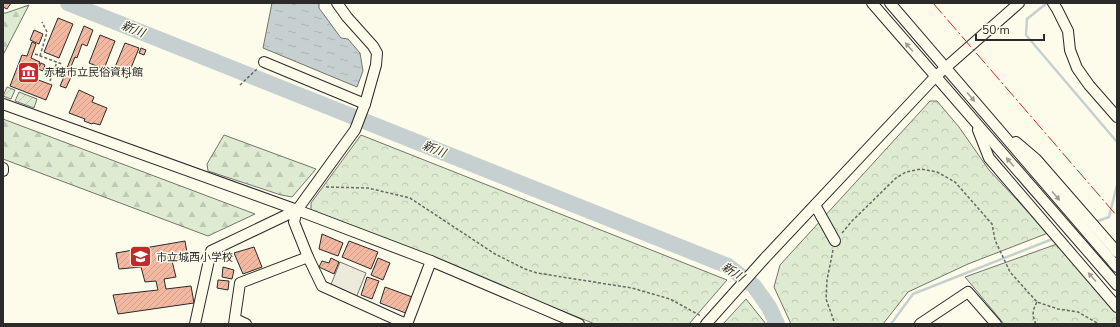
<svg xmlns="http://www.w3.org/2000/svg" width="1120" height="327" font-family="'Nunito Sans','Noto Sans JP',sans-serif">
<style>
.forest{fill:url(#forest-firs);stroke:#74746e}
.park{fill:url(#park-crowns);stroke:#74746e}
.garden{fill:url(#garden-furrows);stroke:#74746e}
.parking{fill:#eceadb;stroke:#74746e}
.water{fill:url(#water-ripples);stroke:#74746e}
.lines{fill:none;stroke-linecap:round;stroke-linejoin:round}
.stream{stroke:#c7d0d0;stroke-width:2.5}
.river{stroke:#c7d0d0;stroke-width:16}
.building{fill:url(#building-hatch);stroke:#2b2b2b}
.minor-casing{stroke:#2b2b2b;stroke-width:12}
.path{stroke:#6a6964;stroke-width:1.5;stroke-dasharray:3 2;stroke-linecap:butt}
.minor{stroke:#fdfbea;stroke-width:10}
.power{stroke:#c62828;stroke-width:1;stroke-dasharray:14 3 2 3;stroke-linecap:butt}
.oneway{fill:#9e9d94}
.labels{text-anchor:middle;stroke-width:3;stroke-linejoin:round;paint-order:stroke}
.poi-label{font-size:11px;fill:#2b2b2b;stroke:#fdfbea;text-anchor:start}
.water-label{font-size:12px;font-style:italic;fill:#2b2b2b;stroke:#fdfbea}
</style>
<defs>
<pattern id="forest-firs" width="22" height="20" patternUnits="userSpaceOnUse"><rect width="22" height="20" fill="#deebd1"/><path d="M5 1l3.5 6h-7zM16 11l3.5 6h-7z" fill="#bfcab4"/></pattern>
<pattern id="park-crowns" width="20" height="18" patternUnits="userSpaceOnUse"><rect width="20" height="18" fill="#deebd1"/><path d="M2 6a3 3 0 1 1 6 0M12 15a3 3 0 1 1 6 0" fill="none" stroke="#bfcab4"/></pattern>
<pattern id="garden-furrows" width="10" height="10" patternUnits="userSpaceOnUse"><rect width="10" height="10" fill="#deebd1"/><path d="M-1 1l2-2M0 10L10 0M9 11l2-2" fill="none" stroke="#bfcab4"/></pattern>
<pattern id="water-ripples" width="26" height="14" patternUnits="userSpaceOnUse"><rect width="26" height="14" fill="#c7d0d0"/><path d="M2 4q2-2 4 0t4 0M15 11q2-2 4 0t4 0" fill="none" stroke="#abb3b3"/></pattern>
<pattern id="building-hatch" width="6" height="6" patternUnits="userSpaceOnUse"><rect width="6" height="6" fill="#f2b8a0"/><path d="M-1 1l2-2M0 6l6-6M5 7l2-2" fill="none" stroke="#d09e8a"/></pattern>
</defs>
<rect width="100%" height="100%" fill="#fdfbea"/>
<g class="forest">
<path d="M 29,5 L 3,55 L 3,13 L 6,13 Z"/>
<path d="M 3,119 L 255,214 L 208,236 L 3,159 Z"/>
<path d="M 224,135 L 316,169 L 292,197 L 281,195 L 208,171 L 207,164 Z"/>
</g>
<g class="park">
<path d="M 930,101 L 937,101 L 959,127 L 989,170 L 1048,233 L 968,264 L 908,292 L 883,324 L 791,324 L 774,287 L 780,265 Z"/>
<path d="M 361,135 L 727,280 L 689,324 L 595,324 L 311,211 L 311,203 Z"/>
<path d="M 1057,244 L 1117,311 L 1117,324 L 1004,324 L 965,277 Z"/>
<path d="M 746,299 L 766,324 L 723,324 Z"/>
</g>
<g class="garden">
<path d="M 7,87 L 15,90 L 11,99 L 3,96 Z"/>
<path d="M 19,92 L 37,99 L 34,108 L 15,101 Z"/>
</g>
<path class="parking" d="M 340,262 L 366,273 L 356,298 L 330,287 Z"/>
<path class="water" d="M 272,3 L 319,3 L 319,8 L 341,38 L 348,39 L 360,53 L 363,71 L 357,87 L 263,48 Z"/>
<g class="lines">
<g class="stream">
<path d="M 1047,3 L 1027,19 L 1026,35 L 1117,142"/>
<path d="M 1095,222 L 1109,217 L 1117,185"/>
<path d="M 767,324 L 772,314"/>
<path d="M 891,324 L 913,294 L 1055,238"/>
</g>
<path class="river" d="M 68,3 L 728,266 L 754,286 L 769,307 L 777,324"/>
</g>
<g class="building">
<path d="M 3,3 L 11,3 L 7,9 L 3,7 Z"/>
<path d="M 58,18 L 73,24 L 59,58 L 44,52 Z"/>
<path d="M 84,26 L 93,30 L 87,46 L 82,44 L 77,58 L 75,57 L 70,69 L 67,68 Z"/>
<path d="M 34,30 L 43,34 L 39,44 L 30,40 Z"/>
<path d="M 100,35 L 115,41 L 104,69 L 89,63 Z"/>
<path d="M 32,42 L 36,44 L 31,58 L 40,62 L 33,78 L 52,85 L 46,100 L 10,86 L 22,55 L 27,56 Z"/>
<path d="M 125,43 L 139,48 L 127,78 L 113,72 Z"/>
<path d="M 141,48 L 146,50 L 144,55 L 139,53 Z"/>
<path d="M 41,63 L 45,65 L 43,71 L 38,69 Z"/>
<path d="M 66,72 L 72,75 L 66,88 L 60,86 Z"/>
<path d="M 79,90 L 94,97 L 92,102 L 107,108 L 100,125 L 93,123 L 92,124 L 84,121 L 85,119 L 69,113 Z"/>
<path d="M 322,234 L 343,243 L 338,256 L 319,249 Z"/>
<path d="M 185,241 L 188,258 L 172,261 L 176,277 L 164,279 L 166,289 L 191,286 L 194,303 L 118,314 L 113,295 L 158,290 L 156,281 L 145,282 L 141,267 L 119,269 L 116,253 Z"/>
<path d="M 349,241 L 378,252 L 371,269 L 342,257 Z"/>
<path d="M 254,247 L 262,267 L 243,274 L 234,253 Z"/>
<path d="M 331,258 L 339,262 L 334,274 L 319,267 L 322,261 L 329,263 Z"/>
<path d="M 378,258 L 390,263 L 383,280 L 371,275 Z"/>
<path d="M 223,267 L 234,270 L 232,279 L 222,277 Z"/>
<path d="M 367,277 L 379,281 L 372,299 L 361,295 Z"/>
<path d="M 218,280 L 229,281 L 228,290 L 217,288 Z"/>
<path d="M 385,287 L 415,298 L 408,314 L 380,303 Z"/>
</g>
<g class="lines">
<defs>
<g id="minor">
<path d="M 872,3 L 1117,285"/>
<path d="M 890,3 L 1117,267"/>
<path d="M 1053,3 L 1057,9 L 1068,31 L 1070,50 L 1077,68 L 1089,85 L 1117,117"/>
<path d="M 264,62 L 365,104"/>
<path d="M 3,104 L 297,210 L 355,130 L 365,104 L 376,65 L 377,53 L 373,46 L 347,17 L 337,3"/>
<path d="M 978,130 L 989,158 L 1117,307"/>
<path d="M 1016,142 L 1036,159 L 1117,252"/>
<path d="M 3,168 L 3,171"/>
<path d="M 815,205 L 835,241"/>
<path d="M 297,210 L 294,222 L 308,257 L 322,286 L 406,324"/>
<path d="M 235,319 L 246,324"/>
<path d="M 195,324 L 211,251 L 297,210 L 431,261 L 579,324"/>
<path d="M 234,324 L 240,283 L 308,257"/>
<path d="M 407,324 L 431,261"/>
<path d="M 706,324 L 765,258 L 935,77 L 1019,3"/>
<path d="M 920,324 L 968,292 L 996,324"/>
</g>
</defs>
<use href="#minor" class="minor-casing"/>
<g class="path">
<path d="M 35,54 L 62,64"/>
<path d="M 40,56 L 47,32 L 42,22"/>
<path d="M 50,81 L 57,62"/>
<path d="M 240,85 L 257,69"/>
<path d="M 326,187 L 368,188 L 410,198 L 495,254 L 525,269 L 537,273 L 632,288 L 670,299 L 701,316"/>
<path d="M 842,233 L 852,221 L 896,178 L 906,172 L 921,169 L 937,172 L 955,182 L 992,224 L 995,240 L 1010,272 L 1037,302 L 1058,309 L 1078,312 L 1099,324"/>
<path d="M 833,250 L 827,280 L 826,299 L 835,324"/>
<path d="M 1036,324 C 1032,316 1032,311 1037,302"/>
</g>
<use href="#minor" class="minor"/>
<path class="power" d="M 933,3 L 1117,216"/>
</g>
<defs><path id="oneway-solid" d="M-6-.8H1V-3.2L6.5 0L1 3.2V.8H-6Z"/></defs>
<g class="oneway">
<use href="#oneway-solid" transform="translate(909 47) rotate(-131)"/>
<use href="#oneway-solid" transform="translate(971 97) rotate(49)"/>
<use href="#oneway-solid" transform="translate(1010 162) rotate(-131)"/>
<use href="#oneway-solid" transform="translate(1056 196) rotate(49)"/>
<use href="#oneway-solid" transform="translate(1092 277) rotate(-131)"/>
</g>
<defs>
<symbol id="museum-square" viewBox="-11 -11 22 22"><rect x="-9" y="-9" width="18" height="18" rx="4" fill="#c62828" stroke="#fdfbea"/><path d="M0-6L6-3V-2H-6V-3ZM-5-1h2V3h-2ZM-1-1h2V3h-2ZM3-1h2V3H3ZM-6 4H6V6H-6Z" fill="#fff"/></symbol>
<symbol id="school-square" viewBox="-11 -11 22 22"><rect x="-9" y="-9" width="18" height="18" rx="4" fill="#c62828" stroke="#fdfbea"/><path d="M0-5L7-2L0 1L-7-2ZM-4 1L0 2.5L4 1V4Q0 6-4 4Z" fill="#fff"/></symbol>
</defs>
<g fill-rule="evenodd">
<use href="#museum-square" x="16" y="60" width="25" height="25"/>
<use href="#school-square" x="128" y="244" width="25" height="25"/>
</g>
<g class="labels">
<g class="poi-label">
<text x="44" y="76">赤穂市立民俗資料館</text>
<text x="156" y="261">市立城西小学校</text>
</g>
<g class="water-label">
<text transform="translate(133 29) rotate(22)" y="4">新川</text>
<text transform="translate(434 149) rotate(22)" y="4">新川</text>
<text transform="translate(733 272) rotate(33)" y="4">新川</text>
</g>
</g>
<rect width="1120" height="327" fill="none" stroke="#2b2b2b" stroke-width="8"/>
<path d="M976 34v6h68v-6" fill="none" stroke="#2b2b2b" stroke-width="2"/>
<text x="982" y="34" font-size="12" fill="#2b2b2b" stroke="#fdfbea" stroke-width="3" paint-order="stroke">50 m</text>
</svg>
